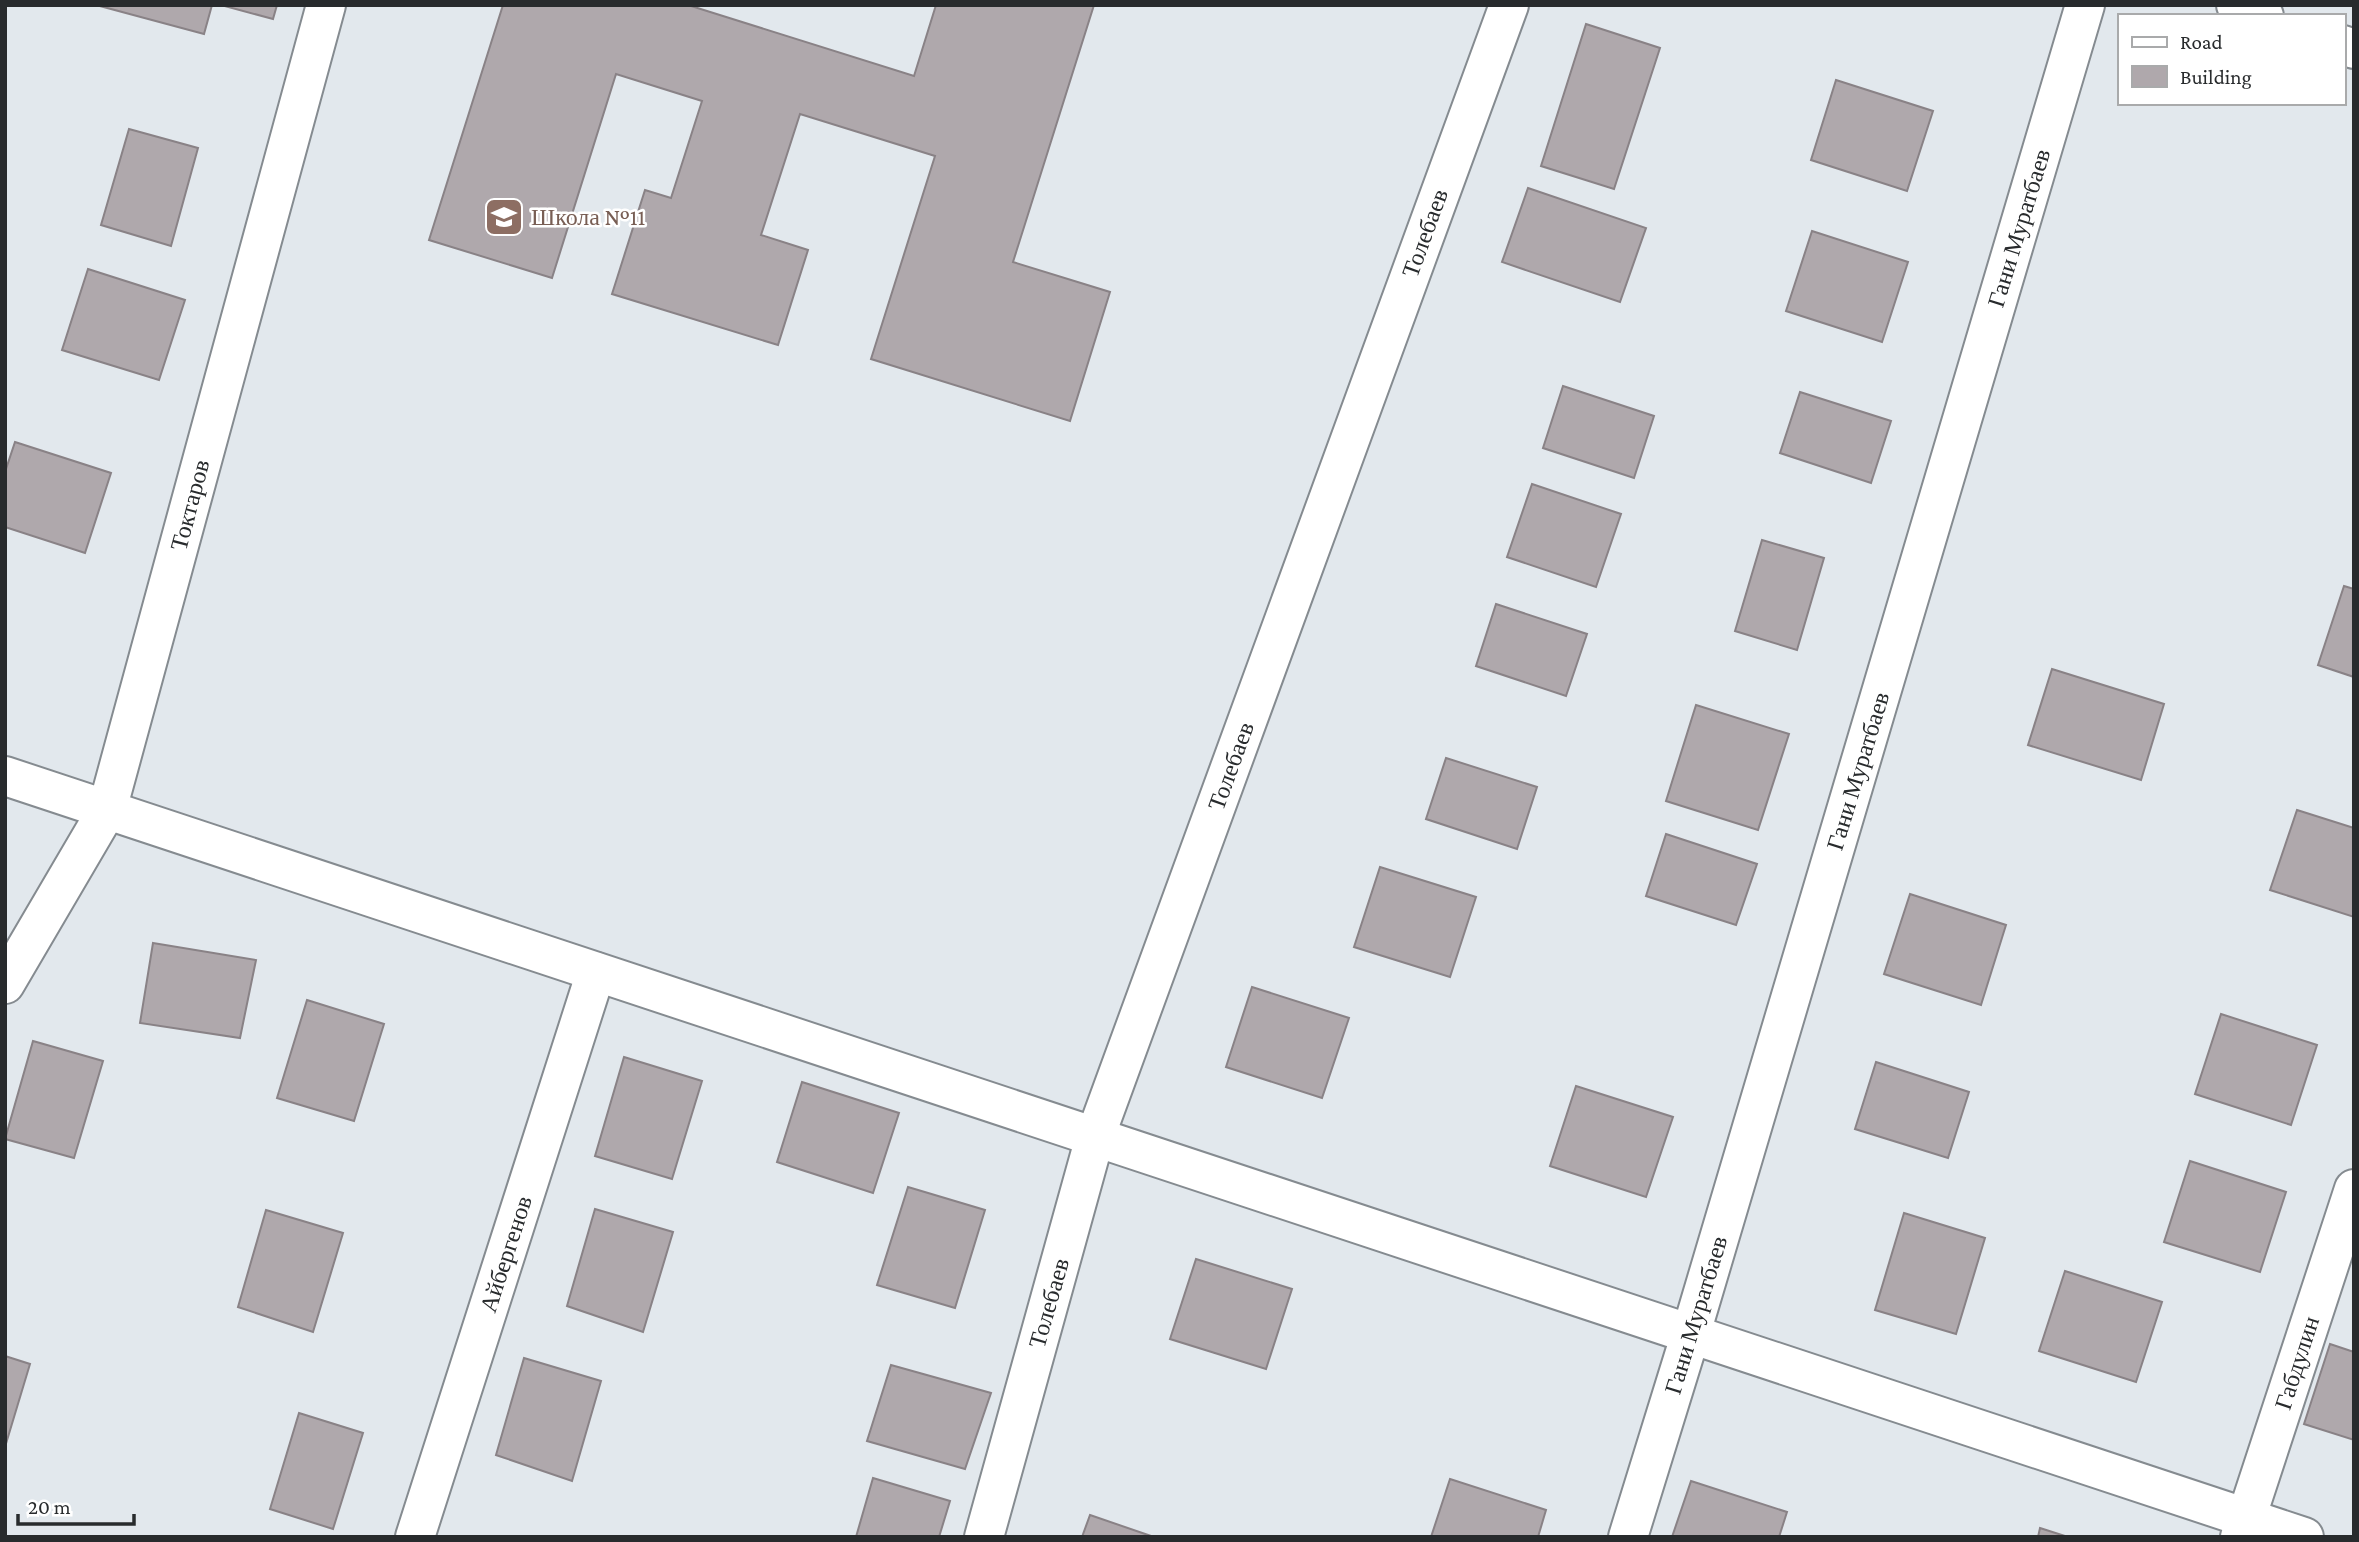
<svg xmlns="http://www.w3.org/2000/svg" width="2359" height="1542" font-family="'Crimson Pro',serif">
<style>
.building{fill:#afa8ac;stroke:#898286;stroke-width:2}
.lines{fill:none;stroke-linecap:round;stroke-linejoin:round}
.minor-casing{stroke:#858b90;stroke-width:42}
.minor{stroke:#fff;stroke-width:38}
.labels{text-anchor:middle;stroke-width:5;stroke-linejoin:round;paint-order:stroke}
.education-label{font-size:24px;fill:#785e54;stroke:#fff;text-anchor:start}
.street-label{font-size:24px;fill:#282b2d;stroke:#fff}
</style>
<rect width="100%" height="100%" fill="#e2e8ed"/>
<g class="building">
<path d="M 96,5 L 212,5 L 204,34 Z"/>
<path d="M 221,5 L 277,5 L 273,19 Z"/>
<path d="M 503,5 L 688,5 L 914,76 L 936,5 L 1094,5 L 1013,262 L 1110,292 L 1070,421 L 871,359 L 935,156 L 800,114 L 761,235 L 808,250 L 778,345 L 612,294 L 645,190 L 671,198 L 702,101 L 616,74 L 552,278 L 429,240 Z"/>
<path d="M 1586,24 L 1660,48 L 1614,189 L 1541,166 Z"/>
<path d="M 1836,80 L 1933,111 L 1907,191 L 1811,160 Z"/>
<path d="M 129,129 L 198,148 L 171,246 L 101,225 Z"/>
<path d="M 1528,188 L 1646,228 L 1620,302 L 1502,262 Z"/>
<path d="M 1812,231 L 1908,262 L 1882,342 L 1786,311 Z"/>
<path d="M 88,269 L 185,300 L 159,380 L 62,350 Z"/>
<path d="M 1563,386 L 1654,416 L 1634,478 L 1543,448 Z"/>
<path d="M 1800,392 L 1891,421 L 1871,483 L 1780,453 Z"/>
<path d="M 15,442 L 111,473 L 85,553 L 5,527 L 5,472 Z"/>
<path d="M 1532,484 L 1621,514 L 1596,587 L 1507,557 Z"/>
<path d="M 1762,540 L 1824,558 L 1797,650 L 1735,631 Z"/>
<path d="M 2344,586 L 2354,589 L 2354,677 L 2318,665 Z"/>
<path d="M 1496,604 L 1587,634 L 1566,696 L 1476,666 Z"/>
<path d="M 2052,669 L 2164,704 L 2141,780 L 2028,745 Z"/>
<path d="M 1696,705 L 1789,734 L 1758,830 L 1666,801 Z"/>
<path d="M 1446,758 L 1537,787 L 1517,849 L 1426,819 Z"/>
<path d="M 2297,810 L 2354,828 L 2354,917 L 2270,890 Z"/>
<path d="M 1666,834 L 1757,864 L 1736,925 L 1646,896 Z"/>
<path d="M 1380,867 L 1476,897 L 1450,977 L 1354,947 Z"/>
<path d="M 1910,894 L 2006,925 L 1981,1005 L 1884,974 Z"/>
<path d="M 153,943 L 256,960 L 240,1038 L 140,1023 Z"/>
<path d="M 1252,987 L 1349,1018 L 1322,1098 L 1226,1067 Z"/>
<path d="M 307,1000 L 384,1024 L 354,1121 L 277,1098 Z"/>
<path d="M 2221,1014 L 2317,1045 L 2291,1125 L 2195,1094 Z"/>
<path d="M 33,1041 L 103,1061 L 74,1158 L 5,1139 Z"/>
<path d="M 624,1057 L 702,1081 L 672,1179 L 595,1156 Z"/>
<path d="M 1876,1062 L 1969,1092 L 1948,1158 L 1855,1129 Z"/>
<path d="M 802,1082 L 899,1113 L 873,1193 L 777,1162 Z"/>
<path d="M 1576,1086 L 1673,1117 L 1646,1197 L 1550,1166 Z"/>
<path d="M 2190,1161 L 2286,1192 L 2260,1272 L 2164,1242 Z"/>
<path d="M 908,1187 L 985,1210 L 955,1308 L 877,1285 Z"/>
<path d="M 595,1209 L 673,1232 L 643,1332 L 567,1306 Z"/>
<path d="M 266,1210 L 343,1233 L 313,1332 L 238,1307 Z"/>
<path d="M 1904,1213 L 1985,1238 L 1956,1334 L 1875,1310 Z"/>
<path d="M 1196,1259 L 1292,1289 L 1266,1369 L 1170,1339 Z"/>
<path d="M 2065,1271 L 2162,1302 L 2136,1382 L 2039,1351 Z"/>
<path d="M 2330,1344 L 2354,1352 L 2354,1440 L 2304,1424 Z"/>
<path d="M 5,1356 L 30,1364 L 5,1447 Z"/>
<path d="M 524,1358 L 601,1381 L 572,1481 L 496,1455 Z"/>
<path d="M 891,1365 L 991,1393 L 965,1469 L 867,1441 Z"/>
<path d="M 299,1413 L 363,1433 L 333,1529 L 270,1509 Z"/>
<path d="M 873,1478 L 950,1501 L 939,1537 L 856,1537 Z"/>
<path d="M 1450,1479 L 1546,1510 L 1538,1537 L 1431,1537 Z"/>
<path d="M 1691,1481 L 1787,1512 L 1779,1537 L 1672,1537 Z"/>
<path d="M 1090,1515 L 1154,1537 L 1082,1537 Z"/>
<path d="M 2040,1528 L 2068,1537 L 2038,1537 Z"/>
</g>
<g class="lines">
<defs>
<g id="minor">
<path d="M 2236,5 L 2264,16"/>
<path d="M 2343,45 L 2354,49"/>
<path d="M 5,776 L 2304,1537"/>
<path d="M 5,984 L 107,810 L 326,5"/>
<path d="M 415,1537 L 596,972"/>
<path d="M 984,1537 L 1095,1137 L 1509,5"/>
<path d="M 1628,1537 L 1691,1333 L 2085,5"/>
<path d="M 2240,1537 L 2354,1189"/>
</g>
</defs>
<use href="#minor" class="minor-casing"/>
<use href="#minor" class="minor"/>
</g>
<defs>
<symbol id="school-square" viewBox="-11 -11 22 22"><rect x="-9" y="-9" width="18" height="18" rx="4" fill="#8d6e63" stroke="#fff"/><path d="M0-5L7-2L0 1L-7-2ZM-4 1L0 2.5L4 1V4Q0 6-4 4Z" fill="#fff"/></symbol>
</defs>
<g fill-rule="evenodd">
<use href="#school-square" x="482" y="195" width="44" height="44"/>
</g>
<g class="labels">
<g class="education-label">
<text x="531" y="225">Школа №11</text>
</g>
<g class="street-label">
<text transform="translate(2019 228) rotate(-73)" y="8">Гани Муратбаев</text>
<text transform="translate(1425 233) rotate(-70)" y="8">Толебаев</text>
<text transform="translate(190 505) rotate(-75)" y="8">Токтаров</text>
<text transform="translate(1231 766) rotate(-70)" y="8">Толебаев</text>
<text transform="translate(1858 771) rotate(-73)" y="8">Гани Муратбаев</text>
<text transform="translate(506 1254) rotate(-72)" y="8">Айбергенов</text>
<text transform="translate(1049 1303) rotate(-74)" y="8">Толебаев</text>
<text transform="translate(1696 1315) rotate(-73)" y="8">Гани Муратбаев</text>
<text transform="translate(2297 1363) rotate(-72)" y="8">Габдулин</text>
</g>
</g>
<rect width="2359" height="1542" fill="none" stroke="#282b2d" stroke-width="14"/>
<rect x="2118" y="14" width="228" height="91" fill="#ffffff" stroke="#a9aaab" stroke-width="2"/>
<rect x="2132" y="37" width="35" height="10" fill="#ffffff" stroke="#a9aaab" stroke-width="2"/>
<text x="2180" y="49" font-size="21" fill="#282b2d">Road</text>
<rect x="2132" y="66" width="35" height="21" fill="#afa8ac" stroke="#a9aaab" stroke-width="2"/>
<text x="2180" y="84" font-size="21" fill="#282b2d">Building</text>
<path d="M18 1514v10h116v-10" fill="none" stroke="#282b2d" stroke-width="3.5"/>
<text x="28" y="1514" font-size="21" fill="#282b2d" stroke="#ffffff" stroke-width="5" paint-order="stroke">20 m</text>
</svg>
